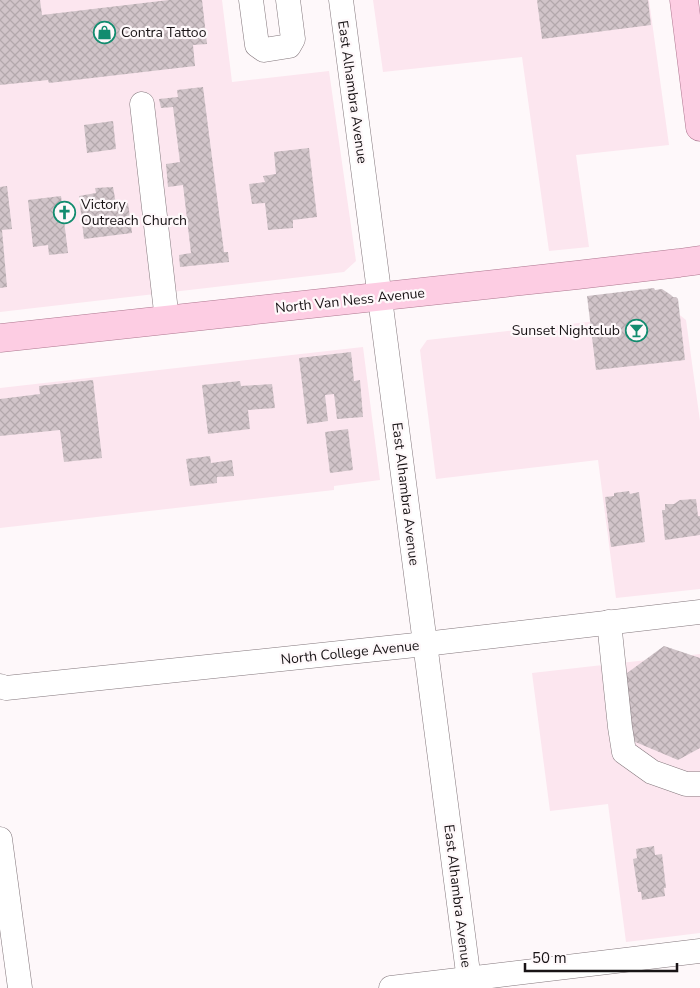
<svg xmlns="http://www.w3.org/2000/svg" width="700" height="988" font-family="'Nunito Sans',sans-serif">
<style>
.built{fill:#fce6ef}
.building{fill:url(#building-cross-hatch)}
.lines{fill:none;stroke-linecap:round;stroke-linejoin:round}
.minor-casing{stroke:#83777c;stroke-width:25}
.major-casing{stroke:#ad778f;stroke-width:29}
.minor{stroke:#fff;stroke-width:24}
.major{stroke:#fdcde3;stroke-width:28}
.labels{text-anchor:middle;stroke-width:4.5;stroke-linejoin:round;paint-order:stroke}
.poi-label{font-size:14px;fill:#191416;stroke:#fef8fa;text-anchor:start}
.street-label{font-size:14px;fill:#191416;stroke:#fef8fa}
</style>
<defs>
<pattern id="building-cross-hatch" width="8" height="8" patternUnits="userSpaceOnUse" patternTransform="scale(1.25)"><rect width="8" height="8" fill="#d1c4c9"/><path d="M0 0l8 8M0 8l8-8" fill="none" stroke="#b3a8ac"/></pattern>
</defs>
<rect width="100%" height="100%" fill="#fef8fa"/>
<g class="built">
<path d="M 0,0 L 222,0 L 232,82 L 329,71 L 356,261 L 344,272 L 0,312 Z"/>
<path d="M 373,0 L 649,0 L 669,145 L 576,155 L 589,247 L 549,251 L 522,57 L 383,72 Z"/>
<path d="M 676,312 L 686,320 L 700,421 L 700,589 L 616,598 L 598,460 L 436,479 L 420,350 L 427,340 Z"/>
<path d="M 363,347 L 380,480 L 334,486 L 334,490 L 0,528 L 0,388 Z"/>
<path d="M 700,654 L 700,933 L 626,942 L 608,804 L 550,811 L 532,673 Z"/>
</g>
<g class="building">
<path d="M 0,0 L 40,0 L 42,15 L 169,0 L 202,0 L 207,44 L 193,45 L 195,66 L 49,83 L 48,80 L 0,85 Z"/>
<path d="M 537,0 L 648,0 L 651,25 L 542,39 Z"/>
<path d="M 203,87 L 224,252 L 228,252 L 229,262 L 180,267 L 179,255 L 191,253 L 183,185 L 168,187 L 166,164 L 180,162 L 173,107 L 161,108 L 159,99 L 178,97 L 177,90 Z"/>
<path d="M 113,121 L 116,149 L 87,153 L 84,125 Z"/>
<path d="M 309,148 L 317,217 L 293,220 L 293,228 L 268,230 L 265,203 L 252,204 L 249,184 L 265,182 L 263,176 L 276,174 L 274,152 Z"/>
<path d="M 7,186 L 12,229 L 2,230 L 7,287 L 0,288 L 0,187 Z"/>
<path d="M 113,187 L 116,204 L 128,203 L 132,233 L 84,239 L 79,196 L 96,193 L 95,188 Z"/>
<path d="M 61,196 L 68,253 L 49,255 L 48,245 L 33,247 L 28,200 Z"/>
<path d="M 654,288 L 655,290 L 662,289 L 671,295 L 673,297 L 676,297 L 678,299 L 685,360 L 596,370 L 587,296 Z"/>
<path d="M 351,352 L 354,381 L 360,380 L 363,417 L 337,419 L 334,394 L 325,395 L 328,421 L 307,424 L 299,358 Z"/>
<path d="M 93,380 L 102,458 L 64,462 L 60,430 L 0,436 L 0,399 L 40,394 L 39,386 Z"/>
<path d="M 240,381 L 241,386 L 272,384 L 275,408 L 248,410 L 250,429 L 208,434 L 202,385 Z"/>
<path d="M 348,429 L 353,470 L 330,473 L 325,432 Z"/>
<path d="M 210,456 L 211,463 L 232,460 L 234,476 L 217,477 L 217,483 L 190,486 L 186,459 Z"/>
<path d="M 629,491 L 630,494 L 639,492 L 645,542 L 611,547 L 605,497 L 614,496 L 614,493 Z"/>
<path d="M 696,499 L 698,516 L 700,516 L 700,535 L 665,540 L 662,510 L 665,510 L 665,504 L 674,504 L 680,500 Z"/>
<path d="M 664,646 L 700,658 L 700,748 L 678,760 L 626,738 L 619,679 Z"/>
<path d="M 654,846 L 655,855 L 662,854 L 666,888 L 664,888 L 665,896 L 642,900 L 641,892 L 638,892 L 633,859 L 637,858 L 636,849 Z"/>
</g>
<g class="lines">
<defs>
<g id="minor">
<path d="M 251,0 L 257,45 L 264,50 L 289,46 L 293,39 L 288,0"/>
<path d="M 341,0 L 470,988"/>
<path d="M 142,104 L 167,320"/>
<path d="M 609,622 L 620,727 L 624,752 L 652,772 L 686,784 L 700,784"/>
<path d="M 0,686 L 6,688 L 425,644 L 700,612"/>
<path d="M 0,839 L 20,988"/>
<path d="M 391,988 L 700,951"/>
</g>
<g id="major">
<path d="M 684,0 L 700,127"/>
<path d="M 0,338 L 577,275 L 679,263 L 700,260"/>
</g>
</defs>
<use href="#minor" class="minor-casing"/>
<use href="#major" class="major-casing"/>
<use href="#minor" class="minor"/>
<use href="#major" class="major"/>
</g>
<defs>
<symbol id="shop-ring" viewBox="-11 -11 22 22"><circle r="9.5" fill="#fef8fa" stroke="#128c6f" stroke-width="1.5"/><path d="M-5-2.5h2.3a2.7 3.5 0 0 1 5.4 0H5L5.5 6h-11ZM-1.5-2.5h3a1.5 2.3 0 0 0-3 0Z" fill="#128c6f"/></symbol>
<symbol id="church-ring" viewBox="-11 -11 22 22"><circle r="9.5" fill="#fef8fa" stroke="#128c6f" stroke-width="1.5"/><path d="M-1.2-6h2.4v3.5h3.3v2.4h-3.3V6h-2.4V-.1h-3.3v-2.4h3.3Z" fill="#128c6f"/></symbol>
<symbol id="bar-ring" viewBox="-11 -11 22 22"><circle r="9.5" fill="#fef8fa" stroke="#128c6f" stroke-width="1.5"/><path d="M-6-5H6L.8 .8V4.5H3.5V6h-7V4.5H-.8V.8Z" fill="#128c6f"/></symbol>
</defs>
<g fill-rule="evenodd">
<use href="#shop-ring" x="92" y="20" width="25" height="25"/>
<use href="#church-ring" x="52" y="200" width="25" height="25"/>
<use href="#bar-ring" x="624" y="318" width="25" height="25"/>
</g>
<g class="labels">
<g class="poi-label">
<text x="121" y="37">Contra Tattoo</text>
<text x="81" y="209">Victory<tspan x="81" dy="16">Outreach Church</tspan></text>
<text x="620" y="335" text-anchor="end">Sunset Nightclub</text>
</g>
<g class="street-label">
<text transform="translate(353 92) rotate(82)" y="5">East Alhambra Avenue</text>
<text transform="translate(350 300) rotate(-6)" y="5">North Van Ness Avenue</text>
<text transform="translate(406 494) rotate(83)" y="5">East Alhambra Avenue</text>
<text transform="translate(350 652) rotate(-6)" y="5">North College Avenue</text>
<text transform="translate(458 896) rotate(83)" y="5">East Alhambra Avenue</text>
</g>
</g>
<path d="M525 963v8h152v-8" fill="none" stroke="#191416" stroke-width="2.5"/>
<text x="532" y="963" font-size="15" fill="#191416" stroke="#fef8fa" stroke-width="4" paint-order="stroke">50 m</text>
</svg>
